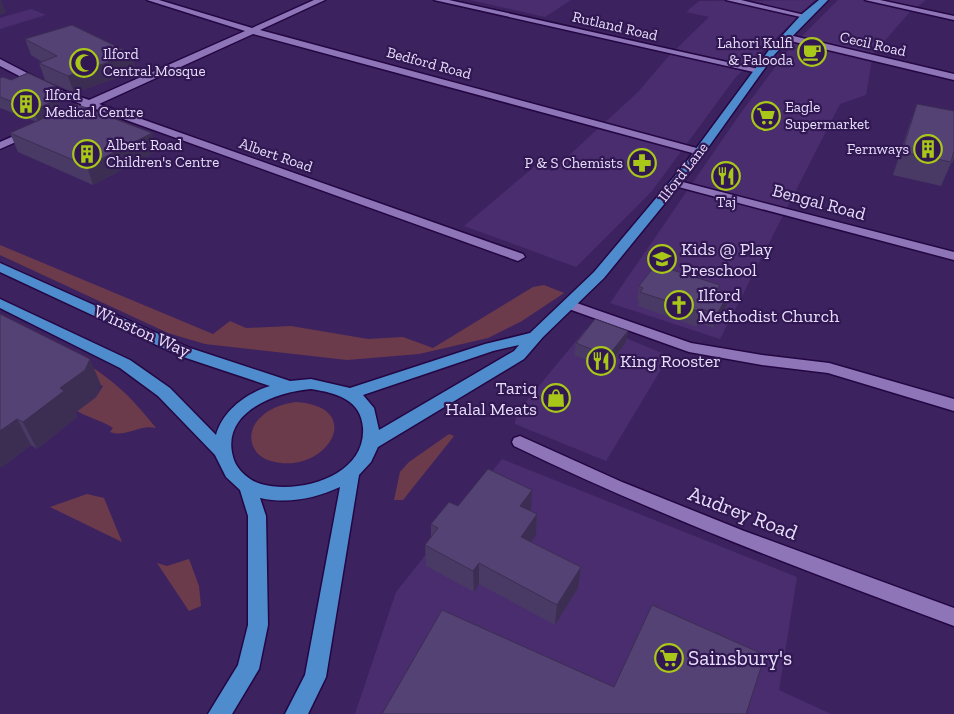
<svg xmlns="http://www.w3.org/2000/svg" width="954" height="714" font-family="'Zilla Slab',serif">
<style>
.built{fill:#4a2d6f}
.green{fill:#6c3b4b}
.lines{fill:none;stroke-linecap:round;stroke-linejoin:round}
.street-casing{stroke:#240642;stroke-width:3}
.primary-casing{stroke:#240642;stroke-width:3}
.street{fill:#8d75b8;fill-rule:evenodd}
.primary{fill:#4e8cce;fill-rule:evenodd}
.wall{fill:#493965}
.shaded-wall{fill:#3c2e52}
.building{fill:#554275;stroke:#3c2e52}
.labels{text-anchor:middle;stroke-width:4.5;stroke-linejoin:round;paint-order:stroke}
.far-street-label{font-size:15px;fill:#e7defb;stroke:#321853}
.far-poi-label{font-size:15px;fill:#e7defb;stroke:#321853;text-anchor:start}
.street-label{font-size:18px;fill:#e7defb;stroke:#321853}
.poi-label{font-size:18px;fill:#e7defb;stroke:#321853;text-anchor:start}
.near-street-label{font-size:21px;fill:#e7defb;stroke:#321853}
.near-poi-label{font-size:21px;fill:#e7defb;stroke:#321853;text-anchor:start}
</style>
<rect width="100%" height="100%" fill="#3c235f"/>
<g class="built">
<path d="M 470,0 L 571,0 L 545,17 Z"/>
<path d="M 815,0 L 735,78 L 652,191 L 576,267 L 464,226 L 535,166 L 552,171 L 638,92 L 667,58 L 709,17 L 686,12 L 699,1 Z"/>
<path d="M 838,0 L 926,0 L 909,13 L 873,54 L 866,95 L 840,104 L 720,339 L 610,303 L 740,114 L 789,49 Z"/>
<path d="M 31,9 L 46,15 L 0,29 L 0,18 Z"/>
<path d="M 599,327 L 669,356 L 606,461 L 515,424 L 516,414 L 585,330 Z"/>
<path d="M 502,459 L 797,577 L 779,690 L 831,714 L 355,714 L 396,592 Z"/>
</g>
<g class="green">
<path d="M 0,245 L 213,334 L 230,321 L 246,328 L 291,326 L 368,339 L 403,337 L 433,348 L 533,287 L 544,285 L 564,293 L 522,321 L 488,338 L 419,354 L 347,360 L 205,344 L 168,333 L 0,255 Z"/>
<path d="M 0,318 C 44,341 92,360 128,396 C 138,406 147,417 156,428 C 139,424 126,438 110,432 L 113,428 C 101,420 89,418 77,411 L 96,397 L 103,386 L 0,333 Z"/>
<path d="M 296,402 C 369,407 325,477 271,461 C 249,455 245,431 261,417 C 271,407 284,404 296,402 Z"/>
<path d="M 449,434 L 454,436 L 403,500 L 394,500 L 400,472 L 409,462 Z"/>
<path d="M 87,494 L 104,498 L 122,542 L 50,507 Z"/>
<path d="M 189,559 L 199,586 L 201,606 L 189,611 L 157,563 L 167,566 Z"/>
</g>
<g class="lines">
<defs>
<g id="street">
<path d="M 147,0 L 159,0 L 252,28 L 314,0 L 325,0 L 260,30 L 704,150 L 705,152 L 704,154 L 696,154 L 253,34 L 99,104 L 523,254 L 525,257 L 518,261 L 90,107 L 81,108 L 81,104 L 52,93 L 0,66 L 0,59 L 58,89 L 89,100 L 245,31 Z"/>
<path d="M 434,0 L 449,0 L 763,70 L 758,73 Z"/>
<path d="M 726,0 L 741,0 L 809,16 L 805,18 Z"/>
<path d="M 865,0 L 880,0 L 954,16 L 954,20 Z"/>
<path d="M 785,34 L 954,74 L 954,80 L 782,39 L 781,37 Z"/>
<path d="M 30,129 L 34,130 L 34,134 L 0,149 L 0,142 Z"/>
<path d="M 675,180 L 954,252 L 954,260 L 671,185 L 669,183 Z"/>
<path d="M 571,301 L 691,343 L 762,355 L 829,363 L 954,399 L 954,411 L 828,373 L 762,365 L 689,352 L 566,308 L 564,305 L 566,302 Z"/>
<path d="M 520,436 L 622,482 L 744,531 L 954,608 L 954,626 C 805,571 657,515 514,446 L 512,442 L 514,438 Z"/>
</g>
<path id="primary" d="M 819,0 L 828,0 L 775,54 L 692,170 L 604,278 L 543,337 L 524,359 L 378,447 L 371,462 L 359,475 L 326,677 L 308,714 L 285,714 L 305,675 L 340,487 C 314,499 288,504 260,498 L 266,516 L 268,625 L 259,669 L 232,714 L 208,714 L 238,665 L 248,625 L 248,516 L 240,490 L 226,477 L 215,455 L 158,396 L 120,368 L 0,308 L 0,299 L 130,360 L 170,388 L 216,435 C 223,410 247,393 270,386 L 180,356 L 0,272 L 0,263 L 190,348 L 290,381 L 311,379 L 350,388 L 485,344 L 530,333 L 594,272 L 684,165 L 769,50 L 802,14 ZM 519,345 L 514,351 L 379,430 L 374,408 L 363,395 L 493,351 ZM 311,389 C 336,393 361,399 363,428 C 366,476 299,495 261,484 C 250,481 238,471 234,460 C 218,413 275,392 311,389 Z"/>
</defs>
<use href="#street" class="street-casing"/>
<use href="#primary" class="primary-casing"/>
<use href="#street" class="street"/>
<use href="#primary" class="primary"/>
</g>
<g class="wall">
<path d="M 25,39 L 137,71 L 74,93 L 45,80 L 39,63 L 42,62 L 31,55 Z"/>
<path d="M 0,78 L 11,80 L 56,86 L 60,98 L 58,99 L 62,111 L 152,133 L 157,151 L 93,185 L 18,152 L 10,133 L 37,122 L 0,108 Z"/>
<path d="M 917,104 L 954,111 L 954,158 L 952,163 L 951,163 L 941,186 L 893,175 L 909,126 Z"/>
<path d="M 639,286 L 719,290 L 729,293 L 726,307 L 714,328 L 699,323 L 697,327 L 638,306 L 639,301 L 637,301 Z"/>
<path d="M 0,314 L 101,385 L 96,397 L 75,413 L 77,417 L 37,449 L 31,445 L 2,467 L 0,467 Z"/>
<path d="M 628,331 L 626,342 L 607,368 L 574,355 L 576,343 Z"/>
<path d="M 458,506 L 531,511 L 537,514 L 536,535 L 531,542 L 581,567 L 578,588 L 555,625 L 479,584 L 474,592 L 426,566 L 425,545 L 431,537 L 431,524 Z"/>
</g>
<g class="shaded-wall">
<path d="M 0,0 L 1,0 L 6,13 L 0,15 Z"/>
<path d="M 132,54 L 137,71 L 74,93 L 68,76 Z"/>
<path d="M 56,86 L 60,98 L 58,99 L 62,111 L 38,122 L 34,110 L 43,90 Z"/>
<path d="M 152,133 L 157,151 L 93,185 L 87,166 Z"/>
<path d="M 729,293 L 726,307 L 714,328 L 717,314 Z"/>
<path d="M 702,309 L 699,323 L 697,327 L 700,312 Z"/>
<path d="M 628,331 L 626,342 L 607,368 L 608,356 Z"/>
<path d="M 90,359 L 101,385 L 96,397 L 75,413 L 77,417 L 37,449 L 23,422 L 60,388 Z"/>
<path d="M 17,419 L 31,445 L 2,467 L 0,467 L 0,431 Z"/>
<path d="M 532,490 L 531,511 L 520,506 Z"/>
<path d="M 537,514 L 536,535 L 519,558 L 521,537 Z"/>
<path d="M 479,563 L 479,584 L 474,592 L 473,571 Z"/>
<path d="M 581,567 L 578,588 L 555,625 L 557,605 Z"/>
</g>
<g class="building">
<path d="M 72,25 L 132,54 L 68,76 L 39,63 L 57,56 L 25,39 Z"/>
<path d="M 28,73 L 56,86 L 43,90 L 56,95 L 52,97 L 58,99 L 34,110 L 0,97 L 0,78 L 3,77 L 11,80 Z"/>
<path d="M 76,104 L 152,133 L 87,166 L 10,133 Z"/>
<path d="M 917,104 L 954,111 L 954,151 L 951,162 L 902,152 Z"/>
<path d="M 663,267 L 720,285 L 717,289 L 729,293 L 717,314 L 702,309 L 700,312 L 640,292 L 643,288 L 639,286 L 653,268 L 660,270 Z"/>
<path d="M 0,314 L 90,359 L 85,370 L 60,388 L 64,391 L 23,422 L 17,419 L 0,431 Z"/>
<path d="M 595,319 L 628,331 L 608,356 L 576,343 Z"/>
<path d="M 488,469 L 532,490 L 520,506 L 537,514 L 521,537 L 581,567 L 557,605 L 479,563 L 473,571 L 425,545 L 438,528 L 431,524 L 449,502 L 458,506 Z"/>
<path d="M 652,605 L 765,655 L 746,714 L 382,714 L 442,610 L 614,687 Z"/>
</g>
<defs>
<symbol id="cafe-ring" viewBox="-11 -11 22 22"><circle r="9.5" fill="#321853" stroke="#a9c719" stroke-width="1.5"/><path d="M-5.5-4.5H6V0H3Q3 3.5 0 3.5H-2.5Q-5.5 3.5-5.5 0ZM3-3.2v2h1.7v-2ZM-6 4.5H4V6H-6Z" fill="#a9c719"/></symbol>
<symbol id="mosque-ring" viewBox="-11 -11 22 22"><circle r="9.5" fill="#321853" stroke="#a9c719" stroke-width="1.5"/><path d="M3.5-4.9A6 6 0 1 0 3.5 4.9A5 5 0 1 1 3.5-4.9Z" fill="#a9c719"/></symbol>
<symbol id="building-ring" viewBox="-11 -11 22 22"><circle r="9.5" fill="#321853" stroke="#a9c719" stroke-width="1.5"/><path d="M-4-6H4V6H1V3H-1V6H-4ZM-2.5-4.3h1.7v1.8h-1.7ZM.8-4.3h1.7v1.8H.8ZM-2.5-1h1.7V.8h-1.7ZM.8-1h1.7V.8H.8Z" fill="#a9c719"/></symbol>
<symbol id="supermarket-ring" viewBox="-11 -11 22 22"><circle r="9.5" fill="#321853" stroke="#a9c719" stroke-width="1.5"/><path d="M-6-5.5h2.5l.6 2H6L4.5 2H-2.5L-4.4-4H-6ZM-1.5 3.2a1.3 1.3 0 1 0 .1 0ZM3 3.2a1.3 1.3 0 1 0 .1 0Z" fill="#a9c719"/></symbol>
<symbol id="pharmacy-ring" viewBox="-11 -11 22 22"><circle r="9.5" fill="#321853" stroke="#a9c719" stroke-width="1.5"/><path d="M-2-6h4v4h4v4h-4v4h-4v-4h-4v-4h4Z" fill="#a9c719"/></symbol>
<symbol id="restaurant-ring" viewBox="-11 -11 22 22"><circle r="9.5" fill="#321853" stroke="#a9c719" stroke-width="1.5"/><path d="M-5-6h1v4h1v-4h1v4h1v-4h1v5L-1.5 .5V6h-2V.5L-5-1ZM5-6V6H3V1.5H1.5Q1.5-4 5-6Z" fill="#a9c719"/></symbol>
<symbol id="school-ring" viewBox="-11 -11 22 22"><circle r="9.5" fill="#321853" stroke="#a9c719" stroke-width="1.5"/><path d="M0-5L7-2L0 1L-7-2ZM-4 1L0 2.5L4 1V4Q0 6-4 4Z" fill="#a9c719"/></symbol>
<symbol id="church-ring" viewBox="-11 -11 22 22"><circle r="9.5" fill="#321853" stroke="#a9c719" stroke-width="1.5"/><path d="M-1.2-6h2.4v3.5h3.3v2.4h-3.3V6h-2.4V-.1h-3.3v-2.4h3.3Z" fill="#a9c719"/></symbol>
<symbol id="shop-ring" viewBox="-11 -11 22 22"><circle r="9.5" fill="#321853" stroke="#a9c719" stroke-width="1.5"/><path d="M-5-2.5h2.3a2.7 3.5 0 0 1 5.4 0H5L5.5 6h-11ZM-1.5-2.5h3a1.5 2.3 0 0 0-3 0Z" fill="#a9c719"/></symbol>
</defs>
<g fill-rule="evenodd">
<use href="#cafe-ring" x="796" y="36" width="32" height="32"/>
<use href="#mosque-ring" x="68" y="47" width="32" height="32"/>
<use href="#building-ring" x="10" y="88" width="32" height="32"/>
<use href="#supermarket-ring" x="750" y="100" width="32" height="32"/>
<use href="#building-ring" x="912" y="133" width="32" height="32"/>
<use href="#building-ring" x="71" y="138" width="32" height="32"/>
<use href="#pharmacy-ring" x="626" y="147" width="32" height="32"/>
<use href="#restaurant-ring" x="710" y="160" width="32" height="32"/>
<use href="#school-ring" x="646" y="243" width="32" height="32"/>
<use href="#church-ring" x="663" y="289" width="32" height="32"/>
<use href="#restaurant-ring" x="585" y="345" width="32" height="32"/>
<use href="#shop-ring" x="540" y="382" width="32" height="32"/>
<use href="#supermarket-ring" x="653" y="642" width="32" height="32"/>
</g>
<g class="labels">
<g class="far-street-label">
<text transform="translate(615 26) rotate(13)" y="5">Rutland Road</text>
<text transform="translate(873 44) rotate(13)" y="5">Cecil Road</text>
<text transform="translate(429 63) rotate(15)" y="5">Bedford Road</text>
<text transform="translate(276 155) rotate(19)" y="5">Albert Road</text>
<text transform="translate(683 172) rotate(-52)" y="5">Ilford Lane</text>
</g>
<g class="far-poi-label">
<text x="793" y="48" text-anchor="end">Lahori Kulfi<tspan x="793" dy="17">&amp; Falooda</tspan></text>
<text x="103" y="59">Ilford<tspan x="103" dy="17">Central Mosque</tspan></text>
<text x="45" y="100">Ilford<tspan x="45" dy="17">Medical Centre</tspan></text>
<text x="785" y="112">Eagle<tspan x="785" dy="17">Supermarket</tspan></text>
<text x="106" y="150">Albert Road<tspan x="106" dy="17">Children's Centre</tspan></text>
<text x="909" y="154" text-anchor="end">Fernways</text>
<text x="623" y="168" text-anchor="end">P &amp; S Chemists</text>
<text x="726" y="207" text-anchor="middle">Taj</text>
</g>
<g class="street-label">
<text transform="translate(819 202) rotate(15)" y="6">Bengal Road</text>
<text transform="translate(142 331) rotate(24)" y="6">Winston Way</text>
</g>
<g class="poi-label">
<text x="681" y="255">Kids @ Play<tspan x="681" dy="21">Preschool</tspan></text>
<text x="698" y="301">Ilford<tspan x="698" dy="21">Methodist Church</tspan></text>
<text x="620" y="367">King Rooster</text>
<text x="537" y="394" text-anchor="end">Tariq<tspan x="537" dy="21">Halal Meats</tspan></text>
</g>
<g class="near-street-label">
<text transform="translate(743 513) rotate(21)" y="7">Audrey Road</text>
</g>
<g class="near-poi-label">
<text x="688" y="665">Sainsbury's</text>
</g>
</g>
</svg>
